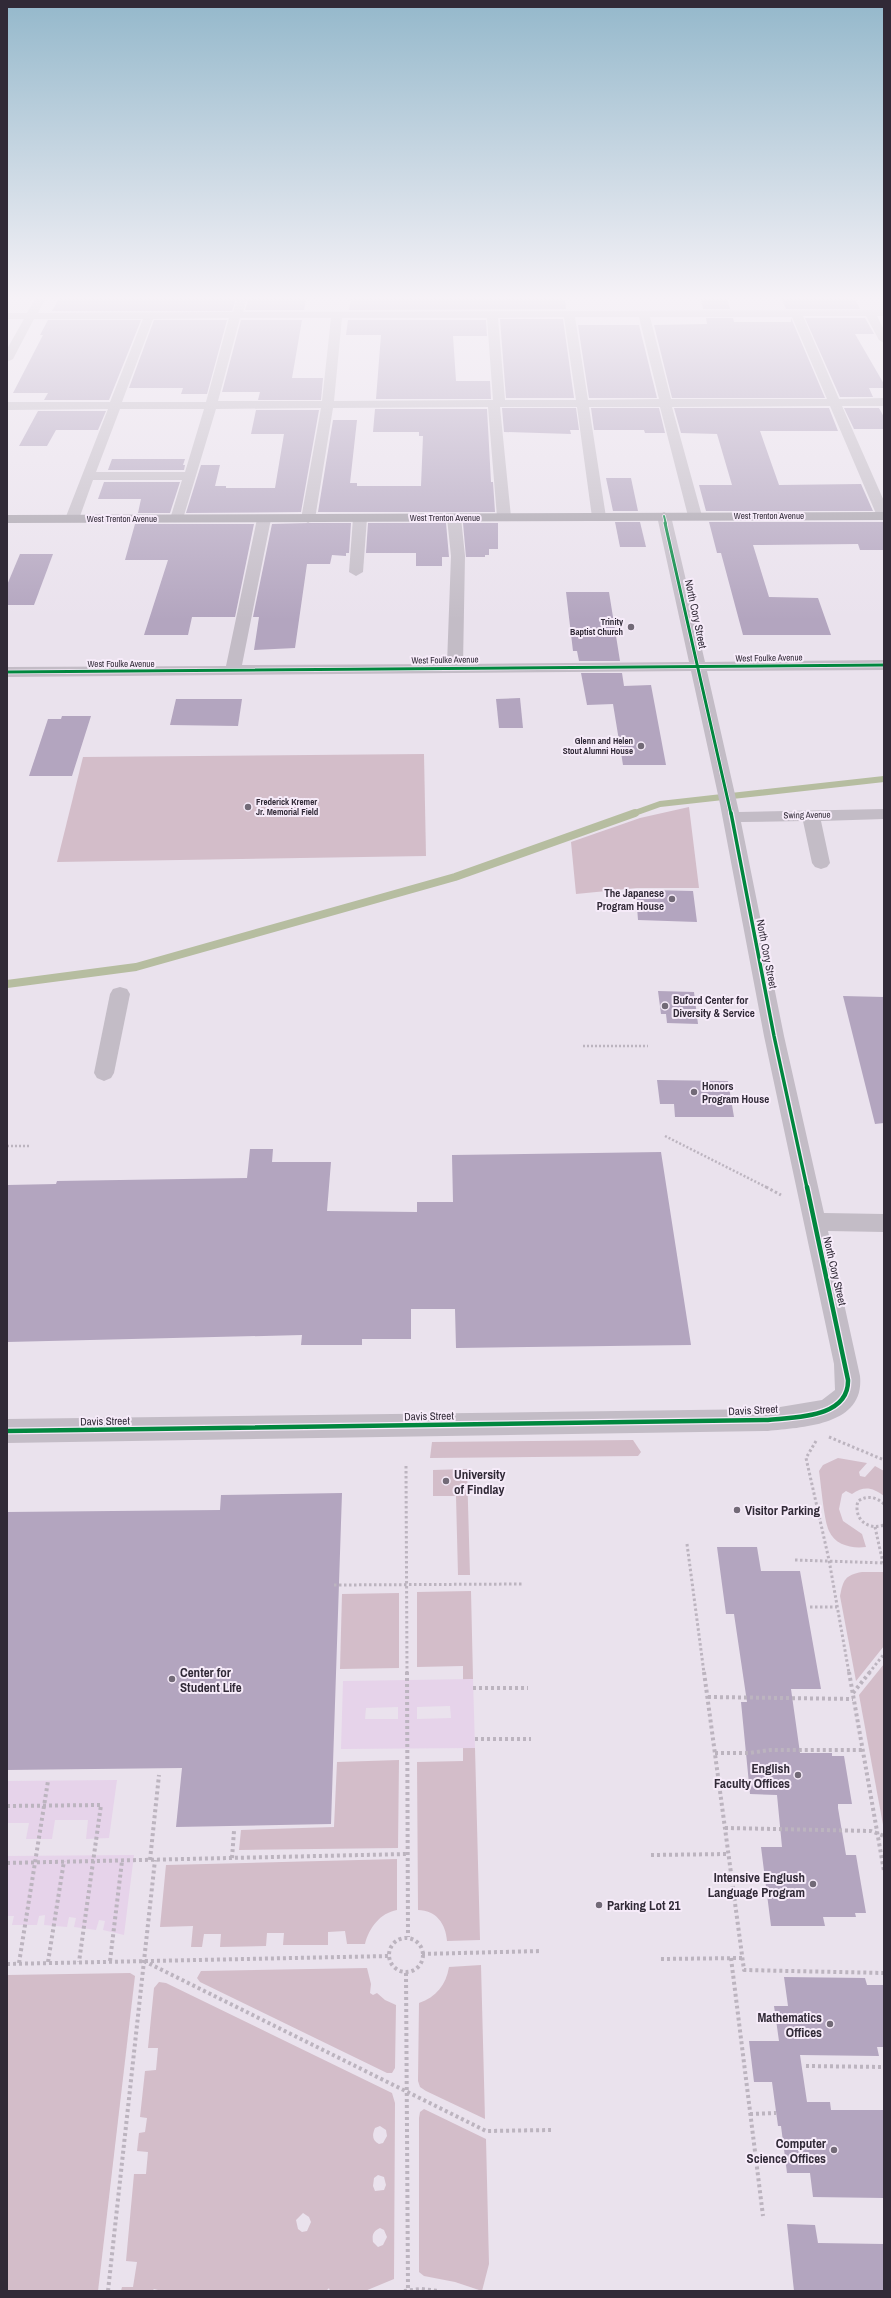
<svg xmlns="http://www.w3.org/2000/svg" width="891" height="2298" font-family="'Archivo Narrow',sans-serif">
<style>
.green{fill:#d3bdc9;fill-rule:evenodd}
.plaza{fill:#e6d3ea;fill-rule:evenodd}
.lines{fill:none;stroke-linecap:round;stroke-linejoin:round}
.stream-far1{stroke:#b6bda0;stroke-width:6}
.stream{stroke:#b6bda0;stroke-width:8}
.building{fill:#b3a5bf}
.path-far2{stroke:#bcb4bf;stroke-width:2.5;stroke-dasharray:2 2;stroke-linecap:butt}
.path-far1{stroke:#bcb4bf;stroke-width:3;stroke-dasharray:2.5 2.5;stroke-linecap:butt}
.path{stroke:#bcb4bf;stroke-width:4;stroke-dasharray:3 3;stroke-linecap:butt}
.minor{fill:#c3bcc6;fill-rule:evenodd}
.major{fill:#a7a1ab;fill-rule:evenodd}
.cycleway-far3-casing{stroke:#f6ebf9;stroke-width:3.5}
.cycleway-far2-casing{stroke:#f6ebf9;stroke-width:4.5}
.cycleway-far1-casing{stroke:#f6ebf9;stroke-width:6}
.cycleway-casing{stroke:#f6ebf9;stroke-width:7}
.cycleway-far3{stroke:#00873e;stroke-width:2}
.cycleway-far2{stroke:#00873e;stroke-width:3}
.cycleway-far1{stroke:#00873e;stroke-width:3.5}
.cycleway{stroke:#00873e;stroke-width:4.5}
.poi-dot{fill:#726a77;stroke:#f6ebf9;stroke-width:1.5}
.labels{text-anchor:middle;stroke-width:4;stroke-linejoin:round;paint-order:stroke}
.far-street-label{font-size:9px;fill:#312a37;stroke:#f6ebf9}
.far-poi-label{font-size:9px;font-weight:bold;fill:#312a37;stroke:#f6ebf9;text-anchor:end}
.street-label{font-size:11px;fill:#312a37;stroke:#f6ebf9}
.poi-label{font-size:11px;font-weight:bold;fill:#312a37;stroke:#f6ebf9;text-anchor:start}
.near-poi-label{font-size:13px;font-weight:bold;fill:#312a37;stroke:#f6ebf9;text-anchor:start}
</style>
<rect width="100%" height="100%" fill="#eae2ed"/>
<g class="green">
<path d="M 424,754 L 426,856 L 57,862 L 83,757 Z"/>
<path d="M 689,807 L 699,888 L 637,888 L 576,894 L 571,842 L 640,818 Z"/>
<path d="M 633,1440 L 641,1452 L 638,1456 L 430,1458 L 432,1442 Z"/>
<path d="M 838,1458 L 867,1463 L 859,1472 L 860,1476 L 865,1477 L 875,1466 L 884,1471 L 884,1496 C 872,1487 864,1486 852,1494 L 846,1491 L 842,1494 L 839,1509 L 843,1521 L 862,1534 L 866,1547 C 852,1549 835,1545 829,1531 C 824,1521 821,1484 819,1471 L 823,1465 Z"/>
<path d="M 467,1469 L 470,1575 L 458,1575 L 456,1496 L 433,1496 L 433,1470 Z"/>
<path d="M 862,1572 L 884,1572 L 884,1646 L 856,1681 L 840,1596 C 843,1580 845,1575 862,1572 Z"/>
<path d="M 471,1591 L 473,1679 L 463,1680 L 463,1666 L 417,1667 L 417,1592 Z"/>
<path d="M 399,1593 L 399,1668 L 340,1669 L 342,1594 Z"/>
<path d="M 884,1664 L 884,1830 L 859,1695 Z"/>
<path d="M 463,1748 L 475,1748 L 480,1940 L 447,1941 C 446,1924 436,1910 418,1910 L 417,1762 L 463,1761 Z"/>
<path d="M 399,1760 L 398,1848 L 239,1850 L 241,1830 L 334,1827 L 337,1762 Z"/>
<path d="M 397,1859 L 397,1910 C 380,1913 369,1928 365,1944 L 347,1944 L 345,1931 L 328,1932 L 328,1945 L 283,1945 L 284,1933 L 267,1933 L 266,1946 L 220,1947 L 221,1934 L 204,1934 L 202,1947 L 191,1947 L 193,1926 L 160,1927 L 166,1865 Z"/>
<path d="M 481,1965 L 485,2119 L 426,2091 L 420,2087 L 418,2081 L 419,2003 C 436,1997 446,1985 449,1967 Z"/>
<path d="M 367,1968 L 371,1984 L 370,1993 L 373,1995 L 377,1993 L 385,2000 L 396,2005 L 395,2068 L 392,2073 L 387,2073 L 200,1982 L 197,1978 L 201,1971 Z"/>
<path d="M 130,1973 L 135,1976 L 98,2291 L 7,2291 L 7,1975 Z"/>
<path d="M 159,1982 L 166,1983 L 392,2093 L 395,2103 L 394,2279 L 365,2291 L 330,2291 L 329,2288 L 326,2291 L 162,2291 L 154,2289 L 152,2291 L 121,2291 L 122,2287 L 133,2287 L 137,2262 L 126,2261 L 134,2174 L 146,2174 L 148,2152 L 137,2151 L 139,2133 L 145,2132 L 147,2118 L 140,2117 L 145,2071 L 156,2070 L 158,2048 L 148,2048 L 154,1988 ZM 380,2126 L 386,2130 L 387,2136 L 383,2143 L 379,2144 C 372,2140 372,2135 375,2128 ZM 378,2175 L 384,2177 L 386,2185 L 384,2190 L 375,2191 L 373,2186 L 374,2178 ZM 303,2213 L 309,2217 L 311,2222 L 307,2231 L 302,2232 L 298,2229 L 296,2220 ZM 380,2228 L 384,2230 L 387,2237 L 383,2245 L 378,2247 L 373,2242 C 372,2235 373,2231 380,2228 Z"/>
<path d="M 424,2109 L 486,2139 L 489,2264 L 482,2291 L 455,2282 L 424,2276 L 419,2272 L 419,2118 L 420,2112 Z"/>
</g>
<g class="plaza">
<path d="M 473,1679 L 475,1748 L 341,1749 L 343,1681 ZM 450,1706 L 451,1718 L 417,1719 L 417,1707 ZM 398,1707 L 398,1719 L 365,1719 L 366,1708 Z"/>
<path d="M 117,1780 L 109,1838 L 86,1839 L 88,1820 L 55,1820 L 52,1839 L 26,1839 L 29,1823 L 7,1823 L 7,1781 Z"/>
<path d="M 134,1855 L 124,1935 L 103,1930 L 105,1921 L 99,1920 L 96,1930 L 74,1927 L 76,1918 L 69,1917 L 67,1927 L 44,1925 L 45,1915 L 39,1916 L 37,1925 L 12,1925 L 14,1916 L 8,1916 L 7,1921 L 7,1856 Z"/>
</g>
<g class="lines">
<path class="stream-far1" d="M 632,814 L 660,804 L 884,779"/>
<path class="stream" d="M 7,984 L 136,967 L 455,877 L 635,813"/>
</g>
<g class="building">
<path d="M 59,299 L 236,299 L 232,311 L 52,311 Z"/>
<path d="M 248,299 L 306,299 L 304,310 L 245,310 Z"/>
<path d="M 351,299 L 565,299 L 566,309 L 349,310 Z"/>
<path d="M 701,299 L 727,299 L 730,309 L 703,309 Z"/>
<path d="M 782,299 L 855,299 L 860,309 L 786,309 Z"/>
<path d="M 706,318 L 733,318 L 734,322 L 791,322 L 791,318 L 825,398 L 672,398 L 654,325 L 707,324 Z"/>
<path d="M 805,318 L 865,318 L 874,334 L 855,334 L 884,384 L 884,388 L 869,388 L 873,397 L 840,397 Z"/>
<path d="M 500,319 L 563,319 L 574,398 L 506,398 Z"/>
<path d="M 48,320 L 141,320 L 109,400 L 44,400 L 48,393 L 13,393 L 43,335 L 40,335 Z"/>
<path d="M 154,320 L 227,320 L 207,394 L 181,394 L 183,388 L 129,388 Z"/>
<path d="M 241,320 L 302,320 L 292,378 L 323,378 L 321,400 L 258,400 L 260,392 L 222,392 Z"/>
<path d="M 348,320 L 486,320 L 487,336 L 453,336 L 456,381 L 490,381 L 491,399 L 376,399 L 381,335 L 346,335 Z"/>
<path d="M 578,325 L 639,325 L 657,398 L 589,398 Z"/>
<path d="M 502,408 L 576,408 L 579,430 L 570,430 L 571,434 L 504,432 Z"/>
<path d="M 591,408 L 659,408 L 665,433 L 645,433 L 644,430 L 594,430 Z"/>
<path d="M 674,408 L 829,408 L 838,431 L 760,431 L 779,485 L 861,484 L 873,511 L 706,511 L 699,485 L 732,485 L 717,434 L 681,433 Z"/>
<path d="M 844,408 L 879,408 L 884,417 L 884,429 L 854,429 Z"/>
<path d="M 375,409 L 487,409 L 491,482 L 493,482 L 495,512 L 318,512 L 333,420 L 357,420 L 350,483 L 357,483 L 357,486 L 421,486 L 423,436 L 419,436 L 419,432 L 373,432 Z"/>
<path d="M 256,410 L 319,410 L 301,512 L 186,513 L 201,465 L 220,465 L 215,486 L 226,486 L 226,488 L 275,488 L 284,434 L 251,434 Z"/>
<path d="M 38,411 L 106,411 L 98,430 L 56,430 L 47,446 L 19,446 Z"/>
<path d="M 112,459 L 185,459 L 183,465 L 185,465 L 184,470 L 108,470 Z"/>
<path d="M 606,478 L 631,478 L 638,511 L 613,511 Z"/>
<path d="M 104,482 L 180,482 L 170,513 L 138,513 L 141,499 L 98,499 Z"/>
<path d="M 615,522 L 640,522 L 646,547 L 620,547 Z"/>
<path d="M 709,522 L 884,522 L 884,550 L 860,550 L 858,544 L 753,545 L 769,597 L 818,598 L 831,635 L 743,635 L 721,553 L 717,553 Z"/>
<path d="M 310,523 L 351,523 L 349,553 L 346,553 L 346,556 L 332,555 L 330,564 L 307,564 L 295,648 L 254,650 L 259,617 L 253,617 L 272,524 Z"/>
<path d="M 368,523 L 446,523 L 449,557 L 442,557 L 442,566 L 416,566 L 416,553 L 366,553 Z"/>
<path d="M 463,523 L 498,523 L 498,549 L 489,549 L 489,555 L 485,555 L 485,557 L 466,557 Z"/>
<path d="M 135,524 L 254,524 L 235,617 L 192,617 L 188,635 L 144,635 L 168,560 L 125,560 Z"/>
<path d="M 20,554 L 53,554 L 34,605 L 7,605 L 7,585 Z"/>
<path d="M 566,592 L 609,592 L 620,661 L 579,661 L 577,651 L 573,651 Z"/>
<path d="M 581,673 L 622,673 L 624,686 L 651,685 L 666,765 L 623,765 L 613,704 L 587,705 Z"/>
<path d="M 520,698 L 523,728 L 499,728 L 496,699 Z"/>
<path d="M 176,699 L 242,699 L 238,726 L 170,725 Z"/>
<path d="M 62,716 L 91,716 L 72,776 L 29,776 L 48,719 L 61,719 Z"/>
<path d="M 648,890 L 693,891 L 697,922 L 638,920 L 636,894 L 649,894 Z"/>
<path d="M 658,991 L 694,992 L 698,1024 L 667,1023 L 666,1014 L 661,1014 Z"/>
<path d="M 843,996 L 884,997 L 884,1123 L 875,1124 Z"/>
<path d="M 657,1080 L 728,1081 L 734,1117 L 675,1117 L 674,1104 L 660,1104 Z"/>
<path d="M 250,1149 L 273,1149 L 272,1162 L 331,1162 L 327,1211 L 417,1212 L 417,1202 L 453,1202 L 452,1155 L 661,1152 L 691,1345 L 456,1348 L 455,1309 L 411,1309 L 411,1339 L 362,1339 L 362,1345 L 301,1345 L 302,1335 L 7,1342 L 7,1185 L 56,1184 L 57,1181 L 247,1178 Z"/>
<path d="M 342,1493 L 331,1824 L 176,1827 L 182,1768 L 7,1770 L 7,1512 L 220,1510 L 221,1495 Z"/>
<path d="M 717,1547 L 757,1547 L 761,1571 L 800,1571 L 821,1689 L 791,1689 L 800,1753 L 832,1753 L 832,1756 L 844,1756 L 852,1804 L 838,1804 L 838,1808 L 846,1855 L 856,1855 L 866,1913 L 855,1913 L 856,1917 L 823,1917 L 825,1926 L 771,1926 L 761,1847 L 782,1847 L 777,1795 L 750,1794 L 741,1702 L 747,1702 L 734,1614 L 726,1614 Z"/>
<path d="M 784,1977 L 865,1978 L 867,1985 L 884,1985 L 884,2047 L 877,2047 L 879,2056 L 800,2055 L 807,2102 L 830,2102 L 831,2110 L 884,2110 L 884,2198 L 813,2197 L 810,2173 L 787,2173 L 781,2126 L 778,2126 L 772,2082 L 754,2082 L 749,2041 L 779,2041 L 774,2006 L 788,2006 Z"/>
<path d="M 787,2224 L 815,2225 L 818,2243 L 884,2244 L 884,2291 L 794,2291 Z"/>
</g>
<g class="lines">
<g class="path-far2">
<path d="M 583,1046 L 648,1046"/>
<path d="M 665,1136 L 768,1188"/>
<path d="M 7,1146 L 31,1146"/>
</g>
<g class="path-far1">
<path d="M 766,1187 L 781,1195"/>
<path d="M 829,1437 L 884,1460"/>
<path d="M 816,1441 L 806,1458 L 829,1560 L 849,1673"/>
<path d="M 406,1466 L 407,1673"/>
<path d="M 884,1504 C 876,1497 868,1495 858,1501 C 853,1518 867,1531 884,1525"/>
<path d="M 875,1527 L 883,1563"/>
<path d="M 687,1544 L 704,1673"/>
<path d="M 795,1560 L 884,1563"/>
<path d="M 334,1585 L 523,1584"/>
<path d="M 810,1607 L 837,1607"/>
<path d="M 869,1673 L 884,1654"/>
</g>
<g class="path">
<path d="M 407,1672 L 408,1937"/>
<path d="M 704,1672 L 744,1970 L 884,1973"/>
<path d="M 849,1672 L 884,1871"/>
<path d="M 473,1688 L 528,1688"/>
<path d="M 853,1693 L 870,1672"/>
<path d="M 708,1697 L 853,1699"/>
<path d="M 475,1739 L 531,1739"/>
<path d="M 715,1753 L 749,1753 L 770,1750 L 862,1750"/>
<path d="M 7,1806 L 101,1805 L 79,1962"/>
<path d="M 725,1828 L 871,1831 L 884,1836"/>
<path d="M 651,1855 L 728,1854"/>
<path d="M 232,1858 L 234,1831"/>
<path d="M 150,1860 L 159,1775"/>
<path d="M 7,1863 L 407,1854"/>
<circle cx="406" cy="1955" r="17"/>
<path d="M 422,1954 L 541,1951"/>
<path d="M 731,1958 L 763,2216"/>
<path d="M 661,1959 L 743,1958"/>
<path d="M 110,1961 L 122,1861"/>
<path d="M 144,1961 L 486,2131 L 551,2130"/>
<path d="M 48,1962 L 64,1861"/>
<path d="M 19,1963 L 48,1781"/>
<path d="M 7,1964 L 390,1956"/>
<path d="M 406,1973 L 408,2290"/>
<path d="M 806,2066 L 884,2067"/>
<path d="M 750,2114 L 776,2113"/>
<path d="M 108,2291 L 155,1860"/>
<path d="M 404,2291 L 421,2289 L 439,2291"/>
</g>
<g class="minor">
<path d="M 35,299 L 45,299 L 38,313 L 233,312 L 237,299 L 247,299 L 243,312 L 884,310 L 884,316 L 877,316 L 884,330 L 884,343 L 879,340 L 866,316 L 803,316 L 839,399 L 884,398 L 884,406 L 842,406 L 884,501 L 884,520 L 877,516 L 830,406 L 672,407 L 702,516 L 695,520 L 688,516 L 660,407 L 589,407 L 606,517 L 599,521 L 592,517 L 577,407 L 500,407 L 511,517 L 504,521 L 497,517 L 488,407 L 333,408 L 315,519 L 308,523 L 301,519 L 321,408 L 216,409 L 182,522 L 172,522 L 170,519 L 182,480 L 93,480 L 79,519 L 77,522 L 67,522 L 65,519 L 108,409 L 7,410 L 7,402 L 110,402 L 143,319 L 34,319 L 13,359 L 7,362 L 7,349 L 24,319 L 7,319 L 7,313 L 27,313 ZM 564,317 L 576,400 L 505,400 L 498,318 ZM 575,317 L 639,317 L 659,399 L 588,400 ZM 650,317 L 792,317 L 827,399 L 671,399 ZM 229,318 L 206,402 L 122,402 L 153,319 ZM 240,318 L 331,318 L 322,401 L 218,401 ZM 342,318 L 487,318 L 493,400 L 334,401 ZM 120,409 L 204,409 L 185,472 L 96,472 Z"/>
<path d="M 664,512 L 671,516 L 705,662 L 884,660 L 884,670 L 707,671 L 739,812 L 884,809 L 884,819 L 821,821 L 830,863 L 827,867 L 821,869 L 815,867 L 812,863 L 803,821 L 741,822 L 784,1036 L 824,1213 L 884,1214 L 884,1232 L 828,1231 L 860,1376 C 865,1426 803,1427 768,1431 L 7,1443 L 7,1419 L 768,1409 L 822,1400 L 835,1390 L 834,1364 L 764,1036 L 720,804 L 691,671 L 7,677 L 7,667 L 226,666 L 257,519 L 264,515 L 271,519 L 242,665 L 447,664 L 451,556 L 447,518 L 454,514 L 461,518 L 465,556 L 463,664 L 689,662 L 657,516 Z"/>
<path d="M 360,514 L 367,518 L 363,572 L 356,576 L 349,572 L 353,518 Z"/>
<path d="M 120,987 L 127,989 L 130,994 L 114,1073 L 111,1078 L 104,1081 L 97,1078 L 94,1073 L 110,994 L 113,989 Z"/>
</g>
<path class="major" d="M 884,512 L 884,520 L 7,523 L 7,515 Z"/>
<defs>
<path id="cycleway-far3" d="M 664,516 L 666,524"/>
<g id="cycleway-far2">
<path d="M 665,523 L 731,814"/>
<path d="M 7,672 L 884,665"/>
</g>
<path id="cycleway-far1" d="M 731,813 L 774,1036 L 807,1188"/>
<path id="cycleway" d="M 7,1431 L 768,1420 C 795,1417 849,1418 848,1380 L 807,1187"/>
</defs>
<use href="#cycleway-far3" class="cycleway-far3-casing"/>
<use href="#cycleway-far2" class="cycleway-far2-casing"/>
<use href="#cycleway-far1" class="cycleway-far1-casing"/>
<use href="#cycleway" class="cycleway-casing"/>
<use href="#cycleway-far3" class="cycleway-far3"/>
<use href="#cycleway-far2" class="cycleway-far2"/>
<use href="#cycleway-far1" class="cycleway-far1"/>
<use href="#cycleway" class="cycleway"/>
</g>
<linearGradient id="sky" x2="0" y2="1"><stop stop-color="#94b8cb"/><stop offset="0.48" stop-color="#f6f2f7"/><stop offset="1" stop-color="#f6f2f7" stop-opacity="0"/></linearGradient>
<rect width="891" height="620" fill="url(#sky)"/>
<g class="poi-dot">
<circle cx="631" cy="627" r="4"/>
<circle cx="641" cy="746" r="4"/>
<circle cx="248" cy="807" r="4"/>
<circle cx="672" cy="899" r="4"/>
<circle cx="665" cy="1006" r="4"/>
<circle cx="694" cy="1092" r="4"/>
<circle cx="446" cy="1481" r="4"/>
<circle cx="737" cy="1510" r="4"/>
<circle cx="172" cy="1679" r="4"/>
<circle cx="798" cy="1775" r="4"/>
<circle cx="813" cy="1884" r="4"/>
<circle cx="599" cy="1905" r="4"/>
<circle cx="830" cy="2024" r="4"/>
<circle cx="834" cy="2150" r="4"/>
</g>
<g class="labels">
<g class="far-street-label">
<text x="769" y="519">West Trenton Avenue</text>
<text x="445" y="521">West Trenton Avenue</text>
<text x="122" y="522">West Trenton Avenue</text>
<text transform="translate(769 658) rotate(-1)" y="3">West Foulke Avenue</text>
<text transform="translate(445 660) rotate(-1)" y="3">West Foulke Avenue</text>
<text x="121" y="667">West Foulke Avenue</text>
<text transform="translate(807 815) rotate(-1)" y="3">Swing Avenue</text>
</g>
<g class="far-poi-label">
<text x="623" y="625">Trinity<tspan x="623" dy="10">Baptist Church</tspan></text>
<text x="633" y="744">Glenn and Helen<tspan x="633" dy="10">Stout Alumni House</tspan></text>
<text x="256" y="805" text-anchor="start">Frederick Kremer<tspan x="256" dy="10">Jr. Memorial Field</tspan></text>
</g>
<g class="street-label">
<text transform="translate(696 614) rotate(78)" y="4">North Cory Street</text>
<text transform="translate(767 954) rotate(79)" y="4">North Cory Street</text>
<text transform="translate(835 1271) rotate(77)" y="4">North Cory Street</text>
<text transform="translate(753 1410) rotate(-3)" y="4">Davis Street</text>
<text transform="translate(429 1416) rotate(-1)" y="4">Davis Street</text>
<text transform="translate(105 1421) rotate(-1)" y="4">Davis Street</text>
</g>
<g class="poi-label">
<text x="664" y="897" text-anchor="end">The Japanese<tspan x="664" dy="13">Program House</tspan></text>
<text x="673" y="1004">Buford Center for<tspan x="673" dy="13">Diversity &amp; Service</tspan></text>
<text x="702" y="1090">Honors<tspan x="702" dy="13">Program House</tspan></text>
</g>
<g class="near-poi-label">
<text x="454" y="1479">University<tspan x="454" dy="15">of Findlay</tspan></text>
<text x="745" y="1515">Visitor Parking</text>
<text x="180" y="1677">Center for<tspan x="180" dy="15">Student Life</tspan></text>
<text x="790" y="1773" text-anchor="end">English<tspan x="790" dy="15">Faculty Offices</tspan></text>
<text x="805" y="1882" text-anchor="end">Intensive Englush<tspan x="805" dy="15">Language Program</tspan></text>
<text x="607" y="1910">Parking Lot 21</text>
<text x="822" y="2022" text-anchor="end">Mathematics<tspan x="822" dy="15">Offices</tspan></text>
<text x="826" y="2148" text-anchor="end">Computer<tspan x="826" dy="15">Science Offices</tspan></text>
</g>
</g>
<rect width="891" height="2298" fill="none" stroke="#312a37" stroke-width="16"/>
</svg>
